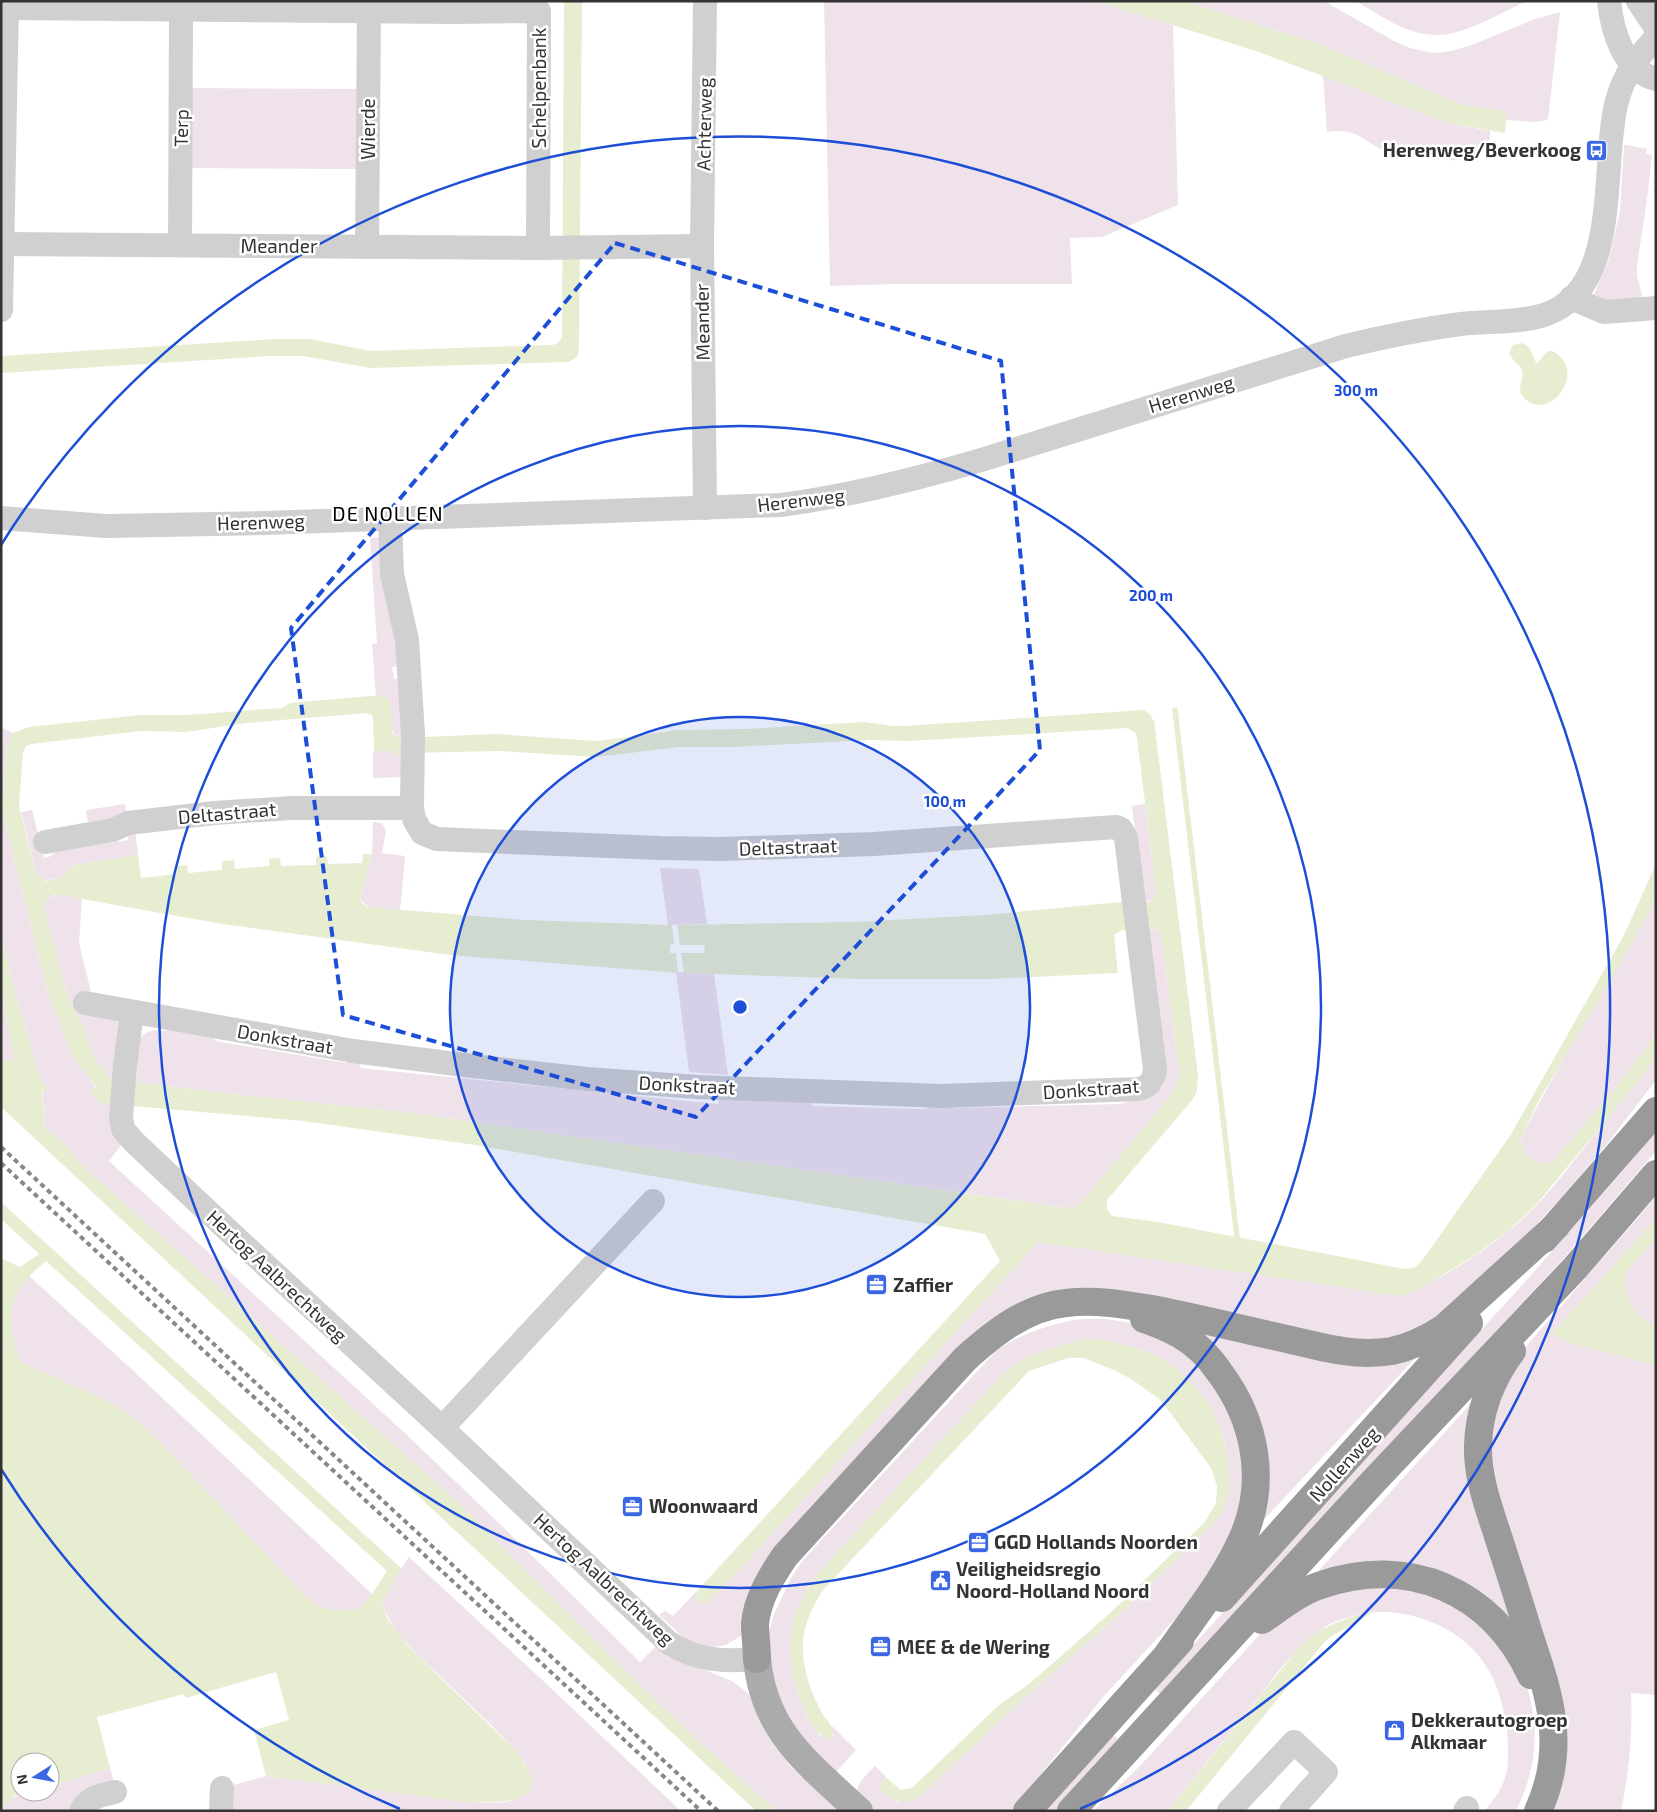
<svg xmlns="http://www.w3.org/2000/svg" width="1657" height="1812" font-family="'Exo 2',sans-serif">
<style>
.green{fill:#efe2eb}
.water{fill:#e7edd0;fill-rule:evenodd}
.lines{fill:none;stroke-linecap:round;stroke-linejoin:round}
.stream{stroke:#e7edd0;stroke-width:5.5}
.minor{stroke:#d0d0d0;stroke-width:24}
.major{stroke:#ababab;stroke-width:28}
.highway{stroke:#9a9a9a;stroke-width:28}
.rail{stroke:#888;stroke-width:4;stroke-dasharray:5 4;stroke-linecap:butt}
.marked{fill:none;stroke:#1d4ed8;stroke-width:4;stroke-dasharray:10 6;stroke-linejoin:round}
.ring{fill:none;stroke:#1d4ed8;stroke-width:2.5}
.labels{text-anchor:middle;stroke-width:5;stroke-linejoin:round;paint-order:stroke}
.street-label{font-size:19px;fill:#333;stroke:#fff}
.poi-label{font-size:19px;font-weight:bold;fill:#333;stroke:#fff;text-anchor:start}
.neighbourhood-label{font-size:20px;letter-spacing:1px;fill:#000;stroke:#fff}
.centre{fill:#1d4ed8;stroke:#fff;stroke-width:2.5}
.ring-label{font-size:15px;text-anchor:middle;font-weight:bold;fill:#1d4ed8;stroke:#fff;stroke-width:5;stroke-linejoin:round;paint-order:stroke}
</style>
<rect width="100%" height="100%" fill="#fff"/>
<g class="green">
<path d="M 824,1 L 1096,1 L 1173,25 L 1178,205 L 1102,237 L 1070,238 L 1072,284 L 896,284 L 830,286 Z"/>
<path d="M 1184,1 L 1324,1 L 1394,41 L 1410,48 L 1434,53 L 1451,51 L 1472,45 L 1535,19 L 1560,12 L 1548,120 L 1536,122 L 1506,120 L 1503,111 L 1463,105 L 1321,45 Z"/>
<path d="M 1356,1 L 1527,1 C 1500,13 1464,36 1434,35 C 1406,34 1379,15 1356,1 Z"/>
<path d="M 1323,75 L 1448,123 L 1490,131 C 1490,136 1490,142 1488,146 C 1485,156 1459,161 1450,160 C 1443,159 1438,153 1432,153 C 1418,154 1404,157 1390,153 C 1362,143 1361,127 1327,132 Z"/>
<path d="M 189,88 L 361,89 L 361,169 L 188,168 Z"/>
<path d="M 1624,145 L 1627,145 L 1647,149 L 1646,154 L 1652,155 L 1647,200 L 1637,265 L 1637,276 L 1642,295 L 1640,299 L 1605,303 L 1593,297 L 1609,259 L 1620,211 Z"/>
<path d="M 381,537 L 401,666 L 392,667 L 394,679 L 402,678 L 402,738 C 385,734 393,713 389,701 L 382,695 L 376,697 L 372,644 L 377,643 L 370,538 Z"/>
<path d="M 1,727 L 13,733 L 7,745 L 2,809 L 48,993 L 74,1059 L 94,1084 L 97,1100 L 112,1104 L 123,1143 L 109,1161 L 408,1436 L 505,1529 L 640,1662 L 658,1644 L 700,1668 L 732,1681 L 748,1693 L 755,1707 L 762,1726 L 774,1746 L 792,1768 L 838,1811 L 776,1811 L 692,1735 L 613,1659 L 461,1505 L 78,1162 L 67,1147 L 45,1128 L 42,1084 L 19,1007 L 1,935 Z"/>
<path d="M 391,750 C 404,754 404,765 406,777 L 373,778 L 373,751 Z"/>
<path d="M 125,804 L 127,816 L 88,822 L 86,810 Z"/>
<path d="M 1145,804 L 1156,892 L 1153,900 L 1144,902 L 1132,806 Z"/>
<path d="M 32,810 L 44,858 L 51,856 L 54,852 L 128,840 L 128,833 L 135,830 L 138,855 L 74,865 L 60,878 L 42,881 L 37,876 L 21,812 Z"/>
<path d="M 373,822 L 382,823 L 386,831 L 382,853 L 405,856 L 400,911 C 387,910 365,912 360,897 L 372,854 Z"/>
<path d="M 660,868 L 699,869 L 707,924 L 668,925 Z"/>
<path d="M 64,893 L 82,899 L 79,943 L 92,996 L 79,993 L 87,1012 L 119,1016 L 114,1079 L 111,1079 L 94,1058 L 82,1024 L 75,1013 L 65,988 L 44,905 C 47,896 55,896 64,893 Z"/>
<path d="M 1656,898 L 1656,1034 L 1626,1075 L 1552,1163 C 1531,1164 1527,1159 1520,1140 C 1561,1057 1612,980 1656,898 Z"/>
<path d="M 1157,929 L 1161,933 L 1179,1072 L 1177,1085 L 1174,1091 L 1082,1202 L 1074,1207 L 1068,1208 L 405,1112 L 250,1096 L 136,1082 C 138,1056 130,1025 166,1031 L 167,1026 L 215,1035 L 215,1041 L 346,1063 L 347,1057 L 361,1061 L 360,1068 L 718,1104 L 719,1097 L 809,1100 L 813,1106 L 927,1109 L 927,1102 L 953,1102 L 954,1108 L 1120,1104 L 1153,1095 L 1163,1087 L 1166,1073 L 1148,930 Z"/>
<path d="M 676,972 L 714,974 L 728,1075 L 689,1072 Z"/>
<path d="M 1,989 L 14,1058 L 11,1061 L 7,1062 L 1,1057 Z"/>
<path d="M 1656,1056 L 1656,1080 L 1607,1144 L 1561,1198 L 1454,1312 L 1376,1346 L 1038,1303 L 800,1527 L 748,1629 L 739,1637 L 726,1645 L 709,1648 L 686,1640 L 659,1615 L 665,1611 L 673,1616 L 697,1591 L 696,1600 L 701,1603 L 708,1602 L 740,1569 L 1038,1241 L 1401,1296 C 1446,1278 1500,1242 1534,1208 C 1556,1185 1575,1159 1595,1134 C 1615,1109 1637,1084 1656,1056 Z"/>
<path d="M 1656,1131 L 1656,1151 L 1562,1260 L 1414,1419 L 1161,1695 L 1154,1688 L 1524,1283 L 1622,1172 Z"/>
<path d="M 1656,1197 L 1656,1218 L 1552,1334 L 1571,1343 L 1656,1365 L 1656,1695 L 1631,1693 C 1633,1732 1629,1773 1621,1811 L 1544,1811 L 1558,1767 L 1485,1462 L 1505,1373 L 1529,1343 Z"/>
<path d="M 1656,1239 L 1656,1324 C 1651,1323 1645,1322 1641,1318 C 1631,1309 1620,1285 1627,1272 C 1633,1261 1648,1248 1656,1239 Z"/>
<path d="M 29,1276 L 126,1364 L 372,1594 L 359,1609 C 328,1612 316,1612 296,1586 L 156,1438 L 134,1418 L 111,1403 L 21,1362 C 11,1347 8,1311 15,1295 C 18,1288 24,1282 29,1276 Z"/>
<path d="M 1081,1319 L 1106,1319 L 1126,1322 L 1147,1328 L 1185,1349 L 1243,1428 L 1246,1501 L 1221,1569 L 1104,1696 L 1011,1811 L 874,1811 C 850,1790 854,1787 875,1766 L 887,1778 L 880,1784 L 882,1792 L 897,1802 L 919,1797 L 1024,1698 L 1113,1620 L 1211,1526 L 1221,1514 L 1227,1501 L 1228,1485 L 1228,1462 L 1224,1440 L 1216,1419 L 1179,1373 L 1166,1362 L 1143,1350 L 1124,1345 L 1097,1339 L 1080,1340 L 1028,1356 L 1002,1375 L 819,1572 L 807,1588 L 797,1692 L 808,1719 L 820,1736 L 832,1739 L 834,1736 L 832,1726 L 856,1750 L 835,1773 L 804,1745 L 775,1693 L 767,1652 L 769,1631 L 775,1612 L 791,1578 L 803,1560 L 996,1351 C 1022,1333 1050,1324 1081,1319 Z"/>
<path d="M 1170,1322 L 1421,1352 L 1256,1528 L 1263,1461 Z"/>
<path d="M 1477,1397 L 1525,1645 L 1449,1581 L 1312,1578 Z"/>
<path d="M 409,1557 L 538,1676 L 681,1811 L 228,1811 L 230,1786 L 266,1776 L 465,1802 L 498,1803 L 512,1801 L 526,1764 C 501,1732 471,1706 442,1678 C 418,1655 393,1635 382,1603 L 393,1581 Z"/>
<path d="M 1378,1580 L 1470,1610 L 1525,1680 C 1540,1727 1538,1766 1516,1811 L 1484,1811 C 1509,1784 1510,1766 1507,1731 C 1504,1707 1498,1683 1484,1663 C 1459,1625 1401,1604 1357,1615 C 1348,1618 1336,1620 1328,1625 C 1323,1628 1319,1633 1314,1637 C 1306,1644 1298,1650 1291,1657 C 1277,1671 1266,1689 1253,1704 C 1225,1740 1196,1775 1168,1811 L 1093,1811 L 1140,1766 L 1273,1620 L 1291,1608 Z"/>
<path d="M 1112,1734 L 1120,1741 L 1057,1811 L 1041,1811 Z"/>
<path d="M 110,1768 L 115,1786 L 74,1811 L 1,1811 C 11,1791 31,1792 50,1792 L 50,1786 Z"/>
</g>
<g class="water">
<path d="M 564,1 L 582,1 L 579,349 L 578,356 L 569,362 L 370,368 L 303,356 L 270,356 L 1,373 L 1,356 L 276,339 L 310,339 L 371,351 L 551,345 L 557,344 L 562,337 Z"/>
<path d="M 1096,1 L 1184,1 L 1321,45 L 1463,105 L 1503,111 L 1506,116 L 1505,133 L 1448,123 L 1256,51 Z"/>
<path d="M 1521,343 C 1533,346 1531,355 1537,364 C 1540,361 1543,355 1547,352 C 1550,350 1554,351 1557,354 C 1586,375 1548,424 1523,397 C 1516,389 1524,381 1522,371 C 1520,364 1512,361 1509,353 L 1513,345 Z"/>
<path d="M 382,695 C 396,702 389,721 393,734 L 402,738 L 495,734 L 598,741 L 678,730 L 746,729 L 865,722 L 892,726 L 905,726 L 1144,710 L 1151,715 L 1152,719 L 1154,720 L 1198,1076 L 1197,1091 L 1193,1099 L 1107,1200 L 1107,1210 L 1112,1216 L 1158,1222 L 1405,1269 L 1414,1268 L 1421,1262 L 1510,1136 L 1624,935 L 1656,864 L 1656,898 L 1632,943 L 1538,1102 L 1520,1140 C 1527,1159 1531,1164 1552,1163 L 1626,1075 L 1656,1034 L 1656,1056 L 1645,1073 L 1535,1206 L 1507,1232 L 1471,1258 L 1421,1288 L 1401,1296 L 1038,1242 L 740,1569 L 708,1602 L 701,1603 L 696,1600 L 697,1591 L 1000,1261 L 985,1234 L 475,1145 L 303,1121 L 99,1103 L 95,1095 L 91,1095 L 91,1088 L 96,1088 L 94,1084 L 74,1059 L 48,993 L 2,809 L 7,745 L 13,733 L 29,727 L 140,715 L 187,715 L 282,708 L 290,703 ZM 367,713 L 372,715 L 373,719 L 374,751 C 387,751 395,749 403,759 L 405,753 L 501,751 L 596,757 L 680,747 L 731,747 L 869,740 L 911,741 L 1127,728 L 1135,732 L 1137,738 L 1156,892 L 1153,900 L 1149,902 L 1121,902 L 986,915 L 854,922 L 677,925 L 680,945 L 705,945 L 704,953 L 681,953 L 684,973 L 862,979 L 987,979 L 1118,973 L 1114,936 C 1121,925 1144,931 1157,929 L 1161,933 L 1179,1072 L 1177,1085 L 1174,1091 L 1082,1202 L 1074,1207 L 1067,1208 L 405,1112 L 250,1096 L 111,1079 L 94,1058 L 82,1024 L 75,1013 L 65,988 L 44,905 C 50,889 69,895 82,899 L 222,924 L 450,955 L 678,973 L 676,953 L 670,953 L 670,945 L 674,944 L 672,925 L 525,920 L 367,907 L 362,903 L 360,897 L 372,854 L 363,854 L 362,863 L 328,864 L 327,856 L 316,857 L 316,865 L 281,866 L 280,858 L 269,859 L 269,866 L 235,869 L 234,860 L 222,861 L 222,870 L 188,873 L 187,865 L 176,866 L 176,874 L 141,878 L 138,855 L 74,865 L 60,878 L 45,881 L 37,876 L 19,807 L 23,752 L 26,746 L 31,744 L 141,731 L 186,732 L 246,723 Z"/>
<path d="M 1,935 L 19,1007 L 42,1084 L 46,1085 L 46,1092 L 42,1091 L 45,1128 L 68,1147 L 78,1162 L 461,1505 L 613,1659 L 692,1735 L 776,1811 L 756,1811 L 1,1107 L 1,1057 L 7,1062 L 11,1061 L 14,1058 L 1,989 Z"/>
<path d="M 1,1202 L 401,1568 L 382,1603 L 387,1618 L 408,1646 L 516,1751 C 559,1805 505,1803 465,1802 L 266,1776 L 254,1730 L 289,1720 L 276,1672 L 186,1698 L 184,1694 L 97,1717 L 110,1768 L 50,1786 L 50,1762 L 20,1762 L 20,1792 L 28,1792 L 14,1796 L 1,1810 L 1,1258 L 20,1267 L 39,1254 L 1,1219 ZM 46,1261 L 387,1571 L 372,1594 L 359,1609 C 328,1612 316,1611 296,1586 L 156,1438 L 134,1418 L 111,1403 L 21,1362 C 16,1353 15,1344 13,1335 C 7,1298 19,1284 46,1261 Z"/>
<path d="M 1656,1218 L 1656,1239 C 1648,1248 1633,1261 1627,1272 C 1620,1285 1631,1309 1641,1318 C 1645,1322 1651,1323 1656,1324 L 1656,1365 L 1571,1343 L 1552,1334 Z"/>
<path d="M 1097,1339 C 1120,1344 1146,1348 1166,1361 C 1177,1369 1203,1393 1209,1404 C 1224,1430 1234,1471 1227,1500 C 1225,1510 1218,1518 1211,1526 L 1113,1620 L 1024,1698 L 919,1797 C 901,1805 897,1802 881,1792 L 880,1784 L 887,1778 L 901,1790 L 912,1788 L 999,1705 L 1029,1684 L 1109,1614 L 1204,1523 L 1216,1503 L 1217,1486 L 1211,1468 L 1172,1415 L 1158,1398 L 1131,1379 L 1114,1370 L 1084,1358 L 1068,1358 L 1029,1371 L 823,1590 C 813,1606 804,1623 803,1643 C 802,1667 810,1691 822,1713 C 826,1721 838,1729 832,1739 C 811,1742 795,1687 792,1670 C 789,1655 790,1638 793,1623 C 797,1604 807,1588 819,1572 L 1002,1375 L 1028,1356 L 1080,1340 Z"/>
<path d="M 1365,1613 L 1371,1613 L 1326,1640 L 1186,1811 L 1168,1811 L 1301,1645 C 1324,1626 1337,1621 1365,1613 Z"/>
</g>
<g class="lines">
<path class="stream" d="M 1175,710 L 1237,1237"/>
<g class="minor">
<path d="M 1609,1 C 1612,30 1623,71 1656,79"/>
<path d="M 1638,1 L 1656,28"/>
<path d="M 7,8 L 454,12 L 539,11 L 538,248"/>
<path d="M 3,244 L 538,248 L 702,246 L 705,508"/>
<path d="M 180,245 L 181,10"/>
<path d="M 702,246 L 705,1"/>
<path d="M 367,247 L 369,11"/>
<path d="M 1571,298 L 1604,312 L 1656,308"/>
<path d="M 1,310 L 7,1"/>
<path d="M 1,518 L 106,526 L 265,523 L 781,505 C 849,496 913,480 978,461 L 1346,346 C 1383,337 1422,329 1461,324 C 1487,321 1519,323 1544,315 C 1623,290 1600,164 1617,101 C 1625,72 1637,59 1656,37"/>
<path d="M 45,842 L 113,830 L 128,823 L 214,813 L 292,808 L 412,808"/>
<path d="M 85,1003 L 353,1051 L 464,1065 L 587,1079 L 698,1087 L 942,1096 L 1139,1089 C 1150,1086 1154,1080 1155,1069 L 1126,838 L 1121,829 L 1116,827 L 874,844 L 721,849 L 660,848 L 437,839 L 422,833 L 414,819 L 412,808 L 413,734 L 407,640 L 392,574 L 390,518"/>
<path d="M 132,1012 L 125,1066 L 121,1117 L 123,1129 L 134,1142 L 233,1235 L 440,1426 L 668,1642 C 696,1661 725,1662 757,1659"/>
<path d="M 442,1428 L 653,1201"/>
<path d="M 81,1811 C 88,1797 102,1795 115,1792"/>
<path d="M 221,1811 L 222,1788"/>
<path d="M 1229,1811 L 1294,1742 L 1326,1772 L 1291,1811"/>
<path d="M 1465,1811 L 1467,1808"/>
</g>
<path class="major" d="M 757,1659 C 764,1733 809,1764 859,1811"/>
<g class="highway">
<path d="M 1544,1239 L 1656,1111"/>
<path d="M 1144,1319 C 1156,1323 1168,1328 1179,1334 C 1195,1343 1210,1358 1220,1373 C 1255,1420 1267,1480 1244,1535 C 1226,1578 1194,1616 1168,1654"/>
<path d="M 1512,1351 C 1492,1378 1479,1411 1478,1445 C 1477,1474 1487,1503 1496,1530 C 1507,1564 1518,1597 1528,1631 C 1549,1694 1568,1746 1538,1811"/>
<path d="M 1222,1598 L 1469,1323"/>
<path d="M 1262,1620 C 1281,1607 1299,1592 1321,1585 C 1409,1555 1492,1591 1531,1675"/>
<path d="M 757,1659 C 757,1647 755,1635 755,1624 C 757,1599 772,1575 785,1556 L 965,1359 C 994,1333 1026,1307 1066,1303 C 1097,1299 1127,1305 1157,1310 C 1202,1319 1246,1330 1291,1340 C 1324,1348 1357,1357 1392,1351 C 1411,1347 1427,1339 1444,1328 L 1556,1226"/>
<path d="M 1027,1811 L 1180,1641"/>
<path d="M 1071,1811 L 1372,1483 L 1575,1268 L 1656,1174"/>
</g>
<g class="rail">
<path d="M 1,1147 L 718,1811"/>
<path d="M 1,1163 L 701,1811"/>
</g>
</g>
<path class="marked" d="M 615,243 L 1001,361 L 1040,750 L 696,1117 L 343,1015 L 291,628 Z"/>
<circle cx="740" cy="1007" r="290" fill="#1d4ed8" fill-opacity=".12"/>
<g class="ring">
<circle cx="740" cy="1007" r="290"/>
<circle cx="740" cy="1007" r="581"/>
<path d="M400 1809A871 871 0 0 1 1 1469M1 545A871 871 0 1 1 1080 1809"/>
</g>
<defs>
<symbol id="bus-square" viewBox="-11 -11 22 22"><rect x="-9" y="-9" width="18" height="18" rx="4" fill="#3c67e3" stroke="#fff"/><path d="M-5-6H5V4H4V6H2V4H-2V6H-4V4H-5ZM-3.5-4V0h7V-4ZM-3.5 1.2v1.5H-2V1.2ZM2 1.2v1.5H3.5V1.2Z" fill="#fff"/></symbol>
<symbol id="office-square" viewBox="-11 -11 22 22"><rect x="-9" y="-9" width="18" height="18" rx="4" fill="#3c67e3" stroke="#fff"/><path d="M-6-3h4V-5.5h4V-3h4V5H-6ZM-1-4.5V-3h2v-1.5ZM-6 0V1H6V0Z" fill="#fff"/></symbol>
<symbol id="civic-square" viewBox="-11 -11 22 22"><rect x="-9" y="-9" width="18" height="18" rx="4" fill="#3c67e3" stroke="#fff"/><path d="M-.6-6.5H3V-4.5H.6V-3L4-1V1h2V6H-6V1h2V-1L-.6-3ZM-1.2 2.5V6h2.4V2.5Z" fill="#fff"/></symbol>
<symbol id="shop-square" viewBox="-11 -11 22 22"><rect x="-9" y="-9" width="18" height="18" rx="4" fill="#3c67e3" stroke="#fff"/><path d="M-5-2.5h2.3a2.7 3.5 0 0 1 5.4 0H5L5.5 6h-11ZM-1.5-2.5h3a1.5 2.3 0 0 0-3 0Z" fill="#fff"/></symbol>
</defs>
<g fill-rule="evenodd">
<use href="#bus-square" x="1584" y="138" width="25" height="25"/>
<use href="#office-square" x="864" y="1272" width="25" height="25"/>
<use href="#office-square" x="620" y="1494" width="25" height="25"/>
<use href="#office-square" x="966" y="1530" width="25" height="25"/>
<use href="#civic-square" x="928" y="1568" width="25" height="25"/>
<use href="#office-square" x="868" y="1634" width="25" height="25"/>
<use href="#shop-square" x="1382" y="1718" width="25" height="25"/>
</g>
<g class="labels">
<g class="street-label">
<text transform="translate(539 88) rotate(-90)" y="7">Schelpenbank</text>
<text transform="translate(704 124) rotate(-89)" y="7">Achterweg</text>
<text transform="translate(181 128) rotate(-89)" y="7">Terp</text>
<text transform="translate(368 129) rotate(-90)" y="7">Wierde</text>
<text x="279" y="253">Meander</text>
<text transform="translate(702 322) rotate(-91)" y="7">Meander</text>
<text transform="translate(1191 394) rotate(-17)" y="7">Herenweg</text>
<text transform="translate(801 500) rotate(-7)" y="7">Herenweg</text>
<text transform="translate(261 522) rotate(-2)" y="7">Herenweg</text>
<text transform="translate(227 813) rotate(-5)" y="7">Deltastraat</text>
<text transform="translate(788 847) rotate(-2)" y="7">Deltastraat</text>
<text transform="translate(285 1039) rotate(10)" y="7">Donkstraat</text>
<text transform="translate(687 1085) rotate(3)" y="7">Donkstraat</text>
<text transform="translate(1091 1089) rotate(-4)" y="7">Donkstraat</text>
<text transform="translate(277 1276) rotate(43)" y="7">Hertog Aalbrechtweg</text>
<text transform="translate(1344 1464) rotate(-48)" y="7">Nollenweg</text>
<text transform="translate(604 1579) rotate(43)" y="7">Hertog Aalbrechtweg</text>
</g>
<g class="poi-label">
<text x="1581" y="157" text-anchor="end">Herenweg/Beverkoog</text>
<text x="893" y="1292">Zaffier</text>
<text x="649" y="1513">Woonwaard</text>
<text x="994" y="1549">GGD Hollands Noorden</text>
<text x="956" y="1576">Veiligheidsregio<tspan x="956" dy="22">Noord-Holland Noord</tspan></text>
<text x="897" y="1654">MEE &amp; de Wering</text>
<text x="1411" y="1727">Dekkerautogroep<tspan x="1411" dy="22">Alkmaar</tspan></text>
</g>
<g class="neighbourhood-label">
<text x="388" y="521">DE NOLLEN</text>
</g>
</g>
<circle cx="740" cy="1007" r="8" class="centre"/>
<g class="ring-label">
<text x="1356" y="396">300 m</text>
<text x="1151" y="601">200 m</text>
<text x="945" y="807">100 m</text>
</g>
<rect width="1657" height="1812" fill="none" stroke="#333333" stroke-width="5"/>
<g transform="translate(35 1777) rotate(259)"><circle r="24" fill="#ffffff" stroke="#adadad"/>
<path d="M0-4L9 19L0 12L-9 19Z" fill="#3c67e3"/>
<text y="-8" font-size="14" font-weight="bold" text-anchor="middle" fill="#333333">N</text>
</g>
</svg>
